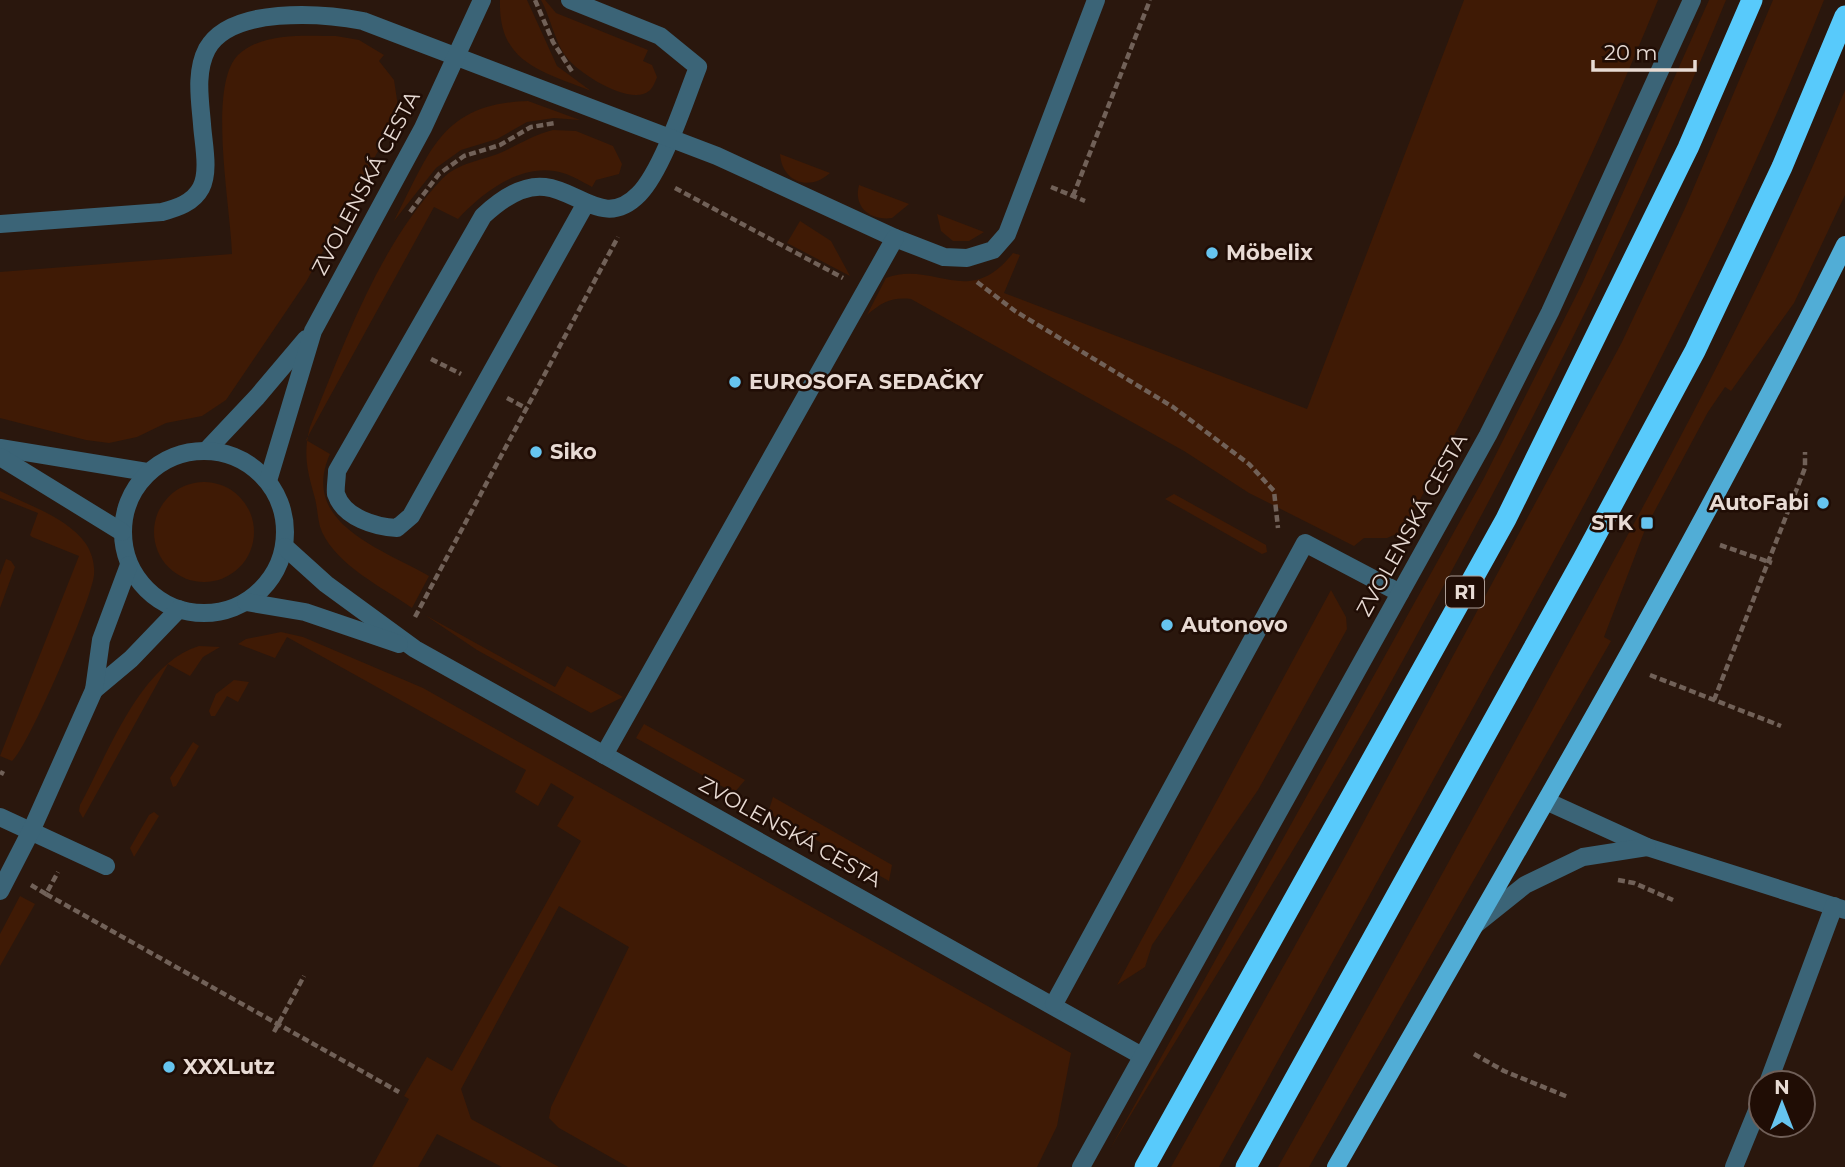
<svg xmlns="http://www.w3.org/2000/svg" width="1845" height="1167" font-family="Montserrat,sans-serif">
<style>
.green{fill:#3f1a05}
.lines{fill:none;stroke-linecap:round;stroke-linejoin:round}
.path{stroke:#716158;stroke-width:4.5;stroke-dasharray:7 3.5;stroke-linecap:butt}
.minor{stroke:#3b6477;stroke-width:18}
.major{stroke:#51add6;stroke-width:18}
.highway{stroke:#58cafb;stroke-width:21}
.poi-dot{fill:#66c4ef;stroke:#200d05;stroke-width:2.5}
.labels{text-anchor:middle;stroke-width:5;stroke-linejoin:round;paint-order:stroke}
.shield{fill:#200d05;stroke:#ac9d96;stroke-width:2}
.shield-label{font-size:19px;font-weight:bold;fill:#e8dbd4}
.street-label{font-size:21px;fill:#e8dbd4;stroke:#200d05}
.poi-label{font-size:21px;font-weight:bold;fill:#e8dbd4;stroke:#200d05;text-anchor:start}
</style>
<rect width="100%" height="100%" fill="#2a170d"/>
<g class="green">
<path d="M 500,0 L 527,0 L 557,66 L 591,91 C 541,71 498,63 500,0 Z"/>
<path d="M 541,0 L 545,0 L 556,13 L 648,50 L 643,61 L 652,65 L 657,77 C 655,82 653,88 649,91 C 631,106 581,75 568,59 C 555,44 551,18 541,0 Z"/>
<path d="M 1464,0 L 1658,0 C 1584,181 1497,359 1403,531 L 1387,538 L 1364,538 L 1354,546 L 1249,493 L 1184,451 L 911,299 C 892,297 882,302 867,315 L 886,278 C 934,260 969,310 1013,253 L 1020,255 L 1004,293 L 1307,409 Z"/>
<path d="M 1709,0 L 1726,0 C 1628,240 1507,473 1381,700 C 1295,852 1200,999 1110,1149 L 1484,478 L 1582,284 Z"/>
<path d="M 1773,0 L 1824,0 C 1731,235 1613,455 1491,675 C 1401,839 1310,1003 1219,1167 L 1171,1167 L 1348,851 L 1622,342 L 1686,206 Z"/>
<path d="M 336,36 L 359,40 L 384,55 L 379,61 L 394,80 L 399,113 L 306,282 L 226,400 L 202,416 L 166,423 L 137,437 L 109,443 L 86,440 L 0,418 L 0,272 L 232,254 C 231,209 207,86 238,55 C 262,32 305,36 336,36 Z"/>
<path d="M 1845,90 L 1845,195 L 1794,303 L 1731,391 L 1725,387 L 1708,412 L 1646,527 L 1604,637 L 1611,641 L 1309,1167 L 1278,1167 C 1378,991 1475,815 1572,637 C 1670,458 1768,280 1845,90 Z"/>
<path d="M 528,101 L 580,120 L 554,118 L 527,122 L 497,139 L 461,150 L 436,168 L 394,221 C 430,153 440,104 528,101 Z"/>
<path d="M 553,130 L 576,131 L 613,146 L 622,164 L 619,174 L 596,180 L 592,187 C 583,182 573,176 563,173 C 523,161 483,192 458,219 L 434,207 L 306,440 L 330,454 C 299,523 382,549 429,576 L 412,608 C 382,587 338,566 322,532 C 317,521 318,507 314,495 C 307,470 303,453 310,427 C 345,342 378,247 442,179 C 458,163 480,161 500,153 C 518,145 533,135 553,130 Z"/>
<path d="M 780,154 L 830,173 C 809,192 782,182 780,154 Z"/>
<path d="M 859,185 L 909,204 L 892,218 C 870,221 853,207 859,185 Z"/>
<path d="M 937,214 L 984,232 L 969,241 L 953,241 L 941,231 Z"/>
<path d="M 800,221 L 831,241 L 850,276 L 787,243 Z"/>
<circle cx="204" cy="532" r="50"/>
<path d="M 0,491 C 28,505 68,518 86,544 C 92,553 95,565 94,575 C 92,599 28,748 12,761 L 0,756 L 79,556 L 32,537 L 30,535 L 38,513 L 0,498 Z"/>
<path d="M 1174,494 L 1266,545 L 1267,552 L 1262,554 L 1165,499 Z"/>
<path d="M 6,559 L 11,561 L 15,567 L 0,608 L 0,575 Z"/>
<path d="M 1331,590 L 1346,617 L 1347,629 L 1258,790 L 1152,945 L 1145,967 L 1117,985 Z"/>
<path d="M 425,615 L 555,687 L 567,666 L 623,697 L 591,713 L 477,650 Z"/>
<path d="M 281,632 L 303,637 L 423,688 L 1071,1053 L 1057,1126 L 1037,1167 L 628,1167 L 559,1128 L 549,1118 L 551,1107 L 629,947 L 559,906 L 461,1089 L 471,1119 L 559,1167 L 502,1167 L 437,1134 L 418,1167 L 372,1167 L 409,1099 L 404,1096 L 427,1057 L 452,1071 L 581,841 L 557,826 L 574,797 L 551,783 L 538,806 L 515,792 L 526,770 L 287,637 L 275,658 L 238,644 L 246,639 Z"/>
<path d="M 199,646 L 220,647 L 203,657 L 190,676 L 168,664 L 83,818 L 79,811 L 80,805 C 108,754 140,664 199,646 Z"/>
<path d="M 234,680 L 249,682 L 238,702 L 227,696 L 215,716 L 211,716 L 209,711 L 216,694 Z"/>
<path d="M 644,724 L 745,780 L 734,793 L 636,738 Z"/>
<path d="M 193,742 L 199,746 L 176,786 L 173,787 L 170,778 Z"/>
<path d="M 773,797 L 892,865 L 889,881 L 768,813 Z"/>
<path d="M 154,812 L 159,816 L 134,857 L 130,848 L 149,815 Z"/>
<path d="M 20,896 L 35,904 L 0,966 L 0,934 Z"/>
</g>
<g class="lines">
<g class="path">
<path d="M 535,0 L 553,42 L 573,73"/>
<path d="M 1051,187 L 1085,201"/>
<path d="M 675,188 L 843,278"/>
<path d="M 1073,196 L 1150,0"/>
<path d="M 410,212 L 439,174 L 464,156 L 500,145 L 531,127 L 555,123"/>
<path d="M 977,282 L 1015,311 L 1173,407 L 1249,464 L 1274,491 L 1278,528"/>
<path d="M 431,359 L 461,374"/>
<path d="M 507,398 L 526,408"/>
<path d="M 1720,545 L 1772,563"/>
<path d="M 415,617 L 618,237"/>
<path d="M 1650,675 L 1781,726"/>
<path d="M 1714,700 L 1805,468 L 1805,452"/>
<path d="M 0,772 L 4,774"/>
<path d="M 1618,880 L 1634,883 L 1673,900"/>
<path d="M 31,885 L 46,894 L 58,872"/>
<path d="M 46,894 L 399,1092"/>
<path d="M 274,1032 L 304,976"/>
<path d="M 1474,1054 L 1504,1071 L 1568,1097"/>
</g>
<g class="minor">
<path d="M 570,0 L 660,36 L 698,67 C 685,100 663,169 639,194 C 605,229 580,191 545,187 C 522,184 499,201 483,216 L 337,471 C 337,478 335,488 336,494 C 344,518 376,527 397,528 L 411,516 L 586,203"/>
<path d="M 0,224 L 162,212 C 177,208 193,203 201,188 C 210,171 203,142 202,124 C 200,100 195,72 207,49 C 231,6 322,13 363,21 L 717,156 L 895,238 L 944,257 L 967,258 L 993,250 L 1007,234 L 1096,0"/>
<path d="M 0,448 L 147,472"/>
<path d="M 207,450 L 257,397 L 306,339"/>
<circle cx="204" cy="532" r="81"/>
<path d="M 0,457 L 122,532"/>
<path d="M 268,481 L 313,331 L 423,128 L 482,0"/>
<path d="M 285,547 L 326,584 L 415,649 L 1142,1056"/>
<path d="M 246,602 L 305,612 L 399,644"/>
<path d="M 94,690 L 131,659 L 179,609"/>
<path d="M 604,755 L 895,238"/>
<path d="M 1546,801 L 1647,847 L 1845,910"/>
<path d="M 0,817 L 106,866"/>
<path d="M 0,891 L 32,829 L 94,690 L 101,640 L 129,565"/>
<path d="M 1475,925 L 1525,885 L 1583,857 L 1647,847"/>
<path d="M 1054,1004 L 1305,543 L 1400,593"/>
<path d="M 1768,1083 L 1834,906"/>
<path d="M 1081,1167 L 1488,435 L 1550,312 L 1692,0"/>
<path d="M 1734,1167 L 1761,1101"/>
</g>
<path class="major" d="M 1336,1167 C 1510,863 1689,560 1845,245"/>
<g class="highway">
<path d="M 1145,1167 L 1506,519 L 1688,148 L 1752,0"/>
<path d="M 1246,1167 L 1583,559 L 1695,351 L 1782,167 L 1845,16"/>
</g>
</g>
<g class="poi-dot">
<circle cx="1212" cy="253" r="7"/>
<circle cx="735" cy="382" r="7"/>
<circle cx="536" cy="452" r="7"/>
<circle cx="1823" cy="503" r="7"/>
<rect x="1640" y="516" width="14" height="14" rx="3.5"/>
<circle cx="1167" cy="625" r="7"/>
<circle cx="169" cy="1067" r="7"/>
</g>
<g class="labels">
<rect class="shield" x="1446" y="576.5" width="38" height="31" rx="5"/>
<g class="shield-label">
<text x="1465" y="599">R1</text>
</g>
<g class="street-label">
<text transform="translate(366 183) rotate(-62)" y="7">ZVOLENSKÁ CESTA</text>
<text transform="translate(1412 525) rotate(-61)" y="7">ZVOLENSKÁ CESTA</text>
<text transform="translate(790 832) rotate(29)" y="7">ZVOLENSKÁ CESTA</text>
</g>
<g class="poi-label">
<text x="1226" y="260">Möbelix</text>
<text x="749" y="389">EUROSOFA SEDAČKY</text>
<text x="550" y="459">Siko</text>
<text x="1809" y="510" text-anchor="end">AutoFabi</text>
<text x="1633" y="530" text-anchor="end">STK</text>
<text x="1181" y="632">Autonovo</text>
<text x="183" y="1074">XXXLutz</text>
</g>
</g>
<g transform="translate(1782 1104)"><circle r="33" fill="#200d05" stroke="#705f58" stroke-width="2"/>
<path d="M0-5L12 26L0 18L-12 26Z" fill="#66c4ef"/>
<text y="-10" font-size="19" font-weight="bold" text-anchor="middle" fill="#e8dbd4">N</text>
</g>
<path d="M1593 60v10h102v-10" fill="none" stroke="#e8dbd4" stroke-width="3.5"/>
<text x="1604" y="60" font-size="21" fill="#e8dbd4" stroke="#200d05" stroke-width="5" paint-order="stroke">20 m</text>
</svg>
